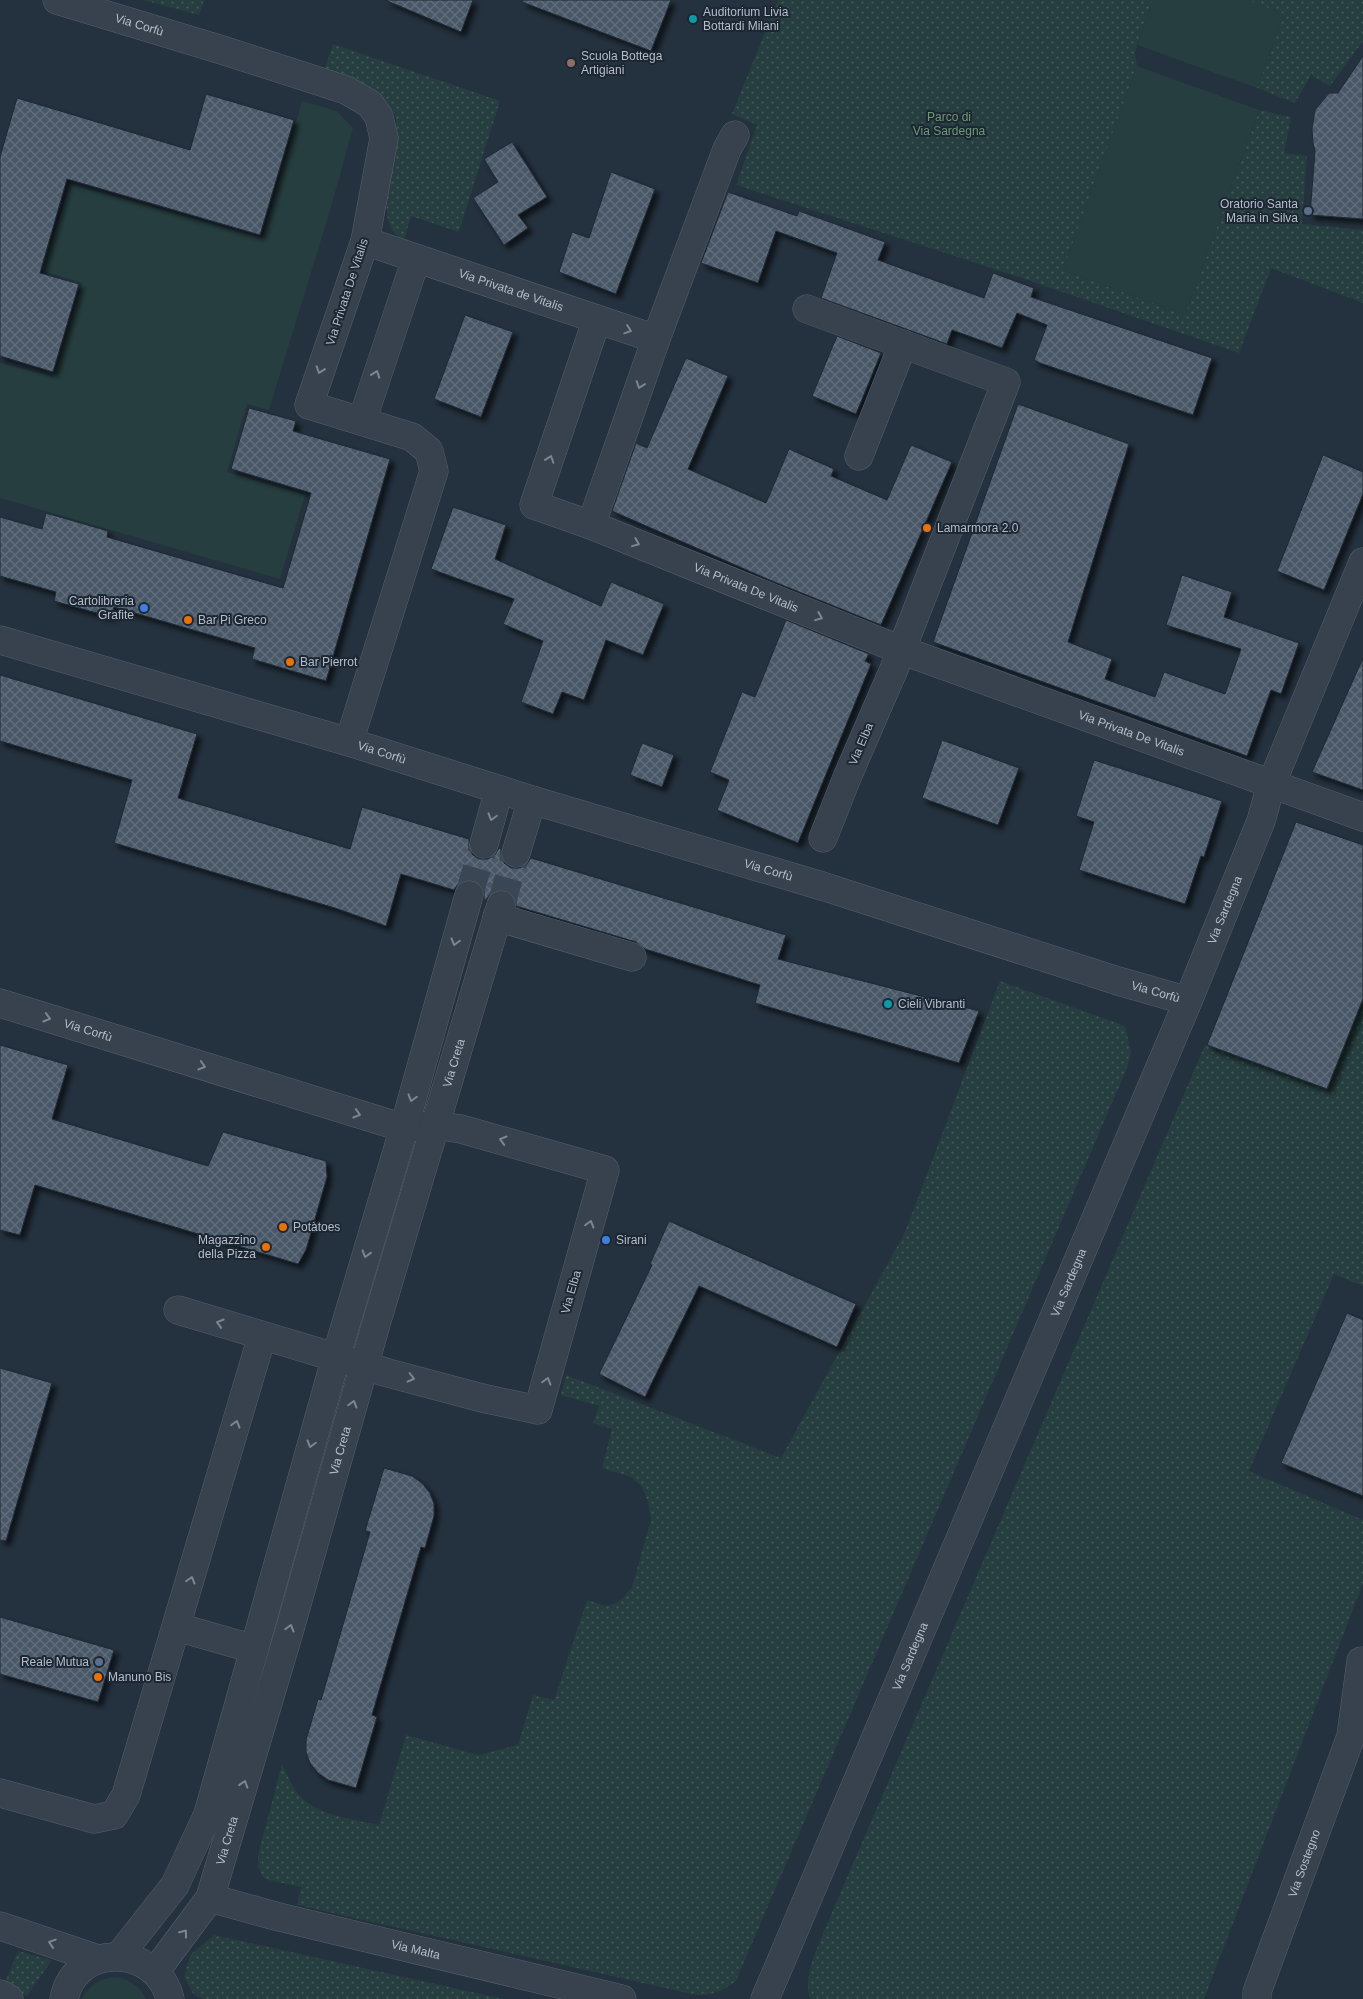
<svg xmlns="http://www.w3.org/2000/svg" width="1363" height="1999" font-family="Arial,sans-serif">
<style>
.grass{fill:url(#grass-dots)}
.garden{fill:#263e3f}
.building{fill:url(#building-cross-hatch);stroke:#1f2935;filter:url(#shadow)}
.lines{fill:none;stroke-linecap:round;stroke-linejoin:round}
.minor-tunnel{stroke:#3a4653;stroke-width:28;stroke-dasharray:28 14;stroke-linecap:butt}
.minor-casing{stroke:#56606c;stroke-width:29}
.minor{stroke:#38424e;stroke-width:28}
.oneway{stroke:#7c8692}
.culture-dot{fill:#0f9aa8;stroke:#1d2733;stroke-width:2}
.education-dot{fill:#8d6e63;stroke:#1d2733;stroke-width:2}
.service-dot{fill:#5c6f8a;stroke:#1d2733;stroke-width:2}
.food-dot{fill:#e8710a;stroke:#1d2733;stroke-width:2}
.shop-dot{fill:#3f7fe0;stroke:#1d2733;stroke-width:2}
.labels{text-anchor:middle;stroke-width:4;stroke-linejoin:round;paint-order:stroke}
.poi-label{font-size:12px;fill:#b4bdc9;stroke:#1d2733;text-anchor:start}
.street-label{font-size:12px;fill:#b4bdc9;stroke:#1d2733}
.park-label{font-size:12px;fill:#6b9a73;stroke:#1d2733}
</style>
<defs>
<pattern id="grass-dots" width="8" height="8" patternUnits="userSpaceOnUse" patternTransform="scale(1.25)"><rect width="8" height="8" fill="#263e3f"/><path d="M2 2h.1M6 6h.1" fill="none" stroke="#435859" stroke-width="1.8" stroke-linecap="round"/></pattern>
<pattern id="building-cross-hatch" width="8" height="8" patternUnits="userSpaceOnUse" patternTransform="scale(1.25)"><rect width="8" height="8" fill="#4a5867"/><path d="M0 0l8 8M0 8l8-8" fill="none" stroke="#626e7b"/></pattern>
<filter id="shadow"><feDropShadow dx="4.5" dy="4.5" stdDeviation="2.5" flood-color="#0009"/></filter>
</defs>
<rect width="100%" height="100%" fill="#24313e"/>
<g class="grass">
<path d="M 143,0 L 204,0 L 199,15 Z"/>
<path d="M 778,0 L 1153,0 L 1137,45 L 1135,52 L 1137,66 L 1063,270 L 1185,315 L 1259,110 L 1291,117 L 1284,153 L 1307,156 L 1302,224 L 1363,230 L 1363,303 L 1271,268 L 1239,353 L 1022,278 L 736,185 L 757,125 L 732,114 Z"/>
<path d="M 1246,0 L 1363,0 L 1363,41 L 1330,86 L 1311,75 L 1295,103 L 1257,88 L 1284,14 Z"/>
<path d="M 333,44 L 500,101 L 459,232 L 411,216 L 404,240 C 363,220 410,142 393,112 C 384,97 341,79 324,70 Z"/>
<path d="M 1000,981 L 1125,1026 L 1131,1052 L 1127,1068 L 736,1981 C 723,1991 712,1996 696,1995 L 297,1905 L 301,1887 L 268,1880 L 263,1877 L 258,1866 L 258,1855 L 282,1764 C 287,1774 291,1785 299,1795 C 317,1816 354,1819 379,1825 L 406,1735 L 478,1755 L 518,1745 L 533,1695 L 554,1700 L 587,1600 L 606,1606 L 616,1603 L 623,1598 L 632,1587 L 651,1519 L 648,1502 L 642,1487 L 631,1477 L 602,1468 L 612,1429 L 593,1423 L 599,1406 L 561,1395 L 566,1375 L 781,1458 L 905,1232 Z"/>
<path d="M 1363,999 L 1363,1286 L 1334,1274 L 1249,1471 L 1363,1520 L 1363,1583 L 1204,1999 L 810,1999 C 803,1977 816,1952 824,1931 L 1205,1045 L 1327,1089 Z"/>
<path d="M 214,1935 L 503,1999 L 203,1999 L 194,1995 L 184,1977 L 190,1955 Z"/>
<path d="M 18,1951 L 52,1960 L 27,1996 L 3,1987 Z"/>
</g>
<g class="garden">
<path d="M 1153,0 L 1246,0 L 1284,14 L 1257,88 L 1137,45 Z"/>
<path d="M 1137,66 L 1259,110 L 1185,315 L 1063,270 Z"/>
<path d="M 302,101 L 337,111 L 353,128 L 332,204 L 269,410 L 247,404 L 227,472 L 305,495 L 280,579 L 0,498 L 0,363 L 53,377 L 82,283 L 8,260 L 13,235 L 51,245 L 70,184 L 262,238 Z"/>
<path d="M 118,1977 C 131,1981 140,1986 146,1999 L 81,1999 C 90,1984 100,1978 118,1977 Z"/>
</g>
<g class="building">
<path d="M 385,0 L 473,0 L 461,32 Z"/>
<path d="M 523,0 L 671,0 L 651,51 L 522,2 Z"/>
<path d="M 1363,56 L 1363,219 L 1310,215 L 1315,151 L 1313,143 L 1312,129 L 1315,110 L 1329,93 L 1338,93 Z"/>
<path d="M 206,94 L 294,120 L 260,235 L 67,179 L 40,273 L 79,284 L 53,372 L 0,356 L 0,157 L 17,98 L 190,150 Z"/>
<path d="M 512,142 L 547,197 L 518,215 L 528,228 L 504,245 L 473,198 L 498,182 L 484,159 Z"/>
<path d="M 611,172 L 655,189 L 616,294 L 559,272 L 572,232 L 589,238 Z"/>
<path d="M 728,192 L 797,216 L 799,211 L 885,242 L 878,260 L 984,298 L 993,273 L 1034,288 L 1031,297 L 1212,358 L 1193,415 L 1040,363 L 1034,360 L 1047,325 L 1017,313 L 1002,348 L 952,330 L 947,344 L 821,298 L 837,253 L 776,231 L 758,283 L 701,263 Z"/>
<path d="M 465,315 L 513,332 L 481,417 L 434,399 Z"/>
<path d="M 837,336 L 881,353 L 856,414 L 812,396 Z"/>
<path d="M 686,358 L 728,376 L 688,469 L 766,503 L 789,449 L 834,469 L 831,476 L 887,500 L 911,445 L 952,462 L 881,625 L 772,581 L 612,511 L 636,443 L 647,448 Z"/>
<path d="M 1018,404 L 1129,444 L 1068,642 L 1112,659 L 1105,679 L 1155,697 L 1164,672 L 1225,694 L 1241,649 L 1166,625 L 1182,575 L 1232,592 L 1224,617 L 1299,643 L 1281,694 L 1271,690 L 1247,756 L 933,642 Z"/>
<path d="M 249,408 L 296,421 L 293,431 L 390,459 L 326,681 L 252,659 L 255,648 L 114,607 L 111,617 L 54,601 L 56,592 L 0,576 L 0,517 L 42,529 L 46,513 L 108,531 L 107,537 L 283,588 L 311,493 L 231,469 Z"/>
<path d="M 1323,455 L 1363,472 L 1363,494 L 1324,590 L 1277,571 Z"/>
<path d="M 453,507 L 506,525 L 495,559 L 601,606 L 611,582 L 664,604 L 643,655 L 606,640 L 584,700 L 562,692 L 553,714 L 521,702 L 543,641 L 503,624 L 514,599 L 431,569 Z"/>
<path d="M 786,620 L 869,654 L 865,661 L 871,664 L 798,843 L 717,810 L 729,780 L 710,772 L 742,692 L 755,697 Z"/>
<path d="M 1363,658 L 1363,790 L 1312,772 Z"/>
<path d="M 0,675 L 197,734 L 178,798 L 350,849 L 362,807 L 469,839 L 469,848 L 473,855 L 479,859 L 488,859 L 495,855 L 499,848 L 501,849 L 501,856 L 504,863 L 511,868 L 520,868 L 527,864 L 531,858 L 786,935 L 778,959 L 979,1011 L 959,1063 L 755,1003 L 760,985 L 645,949 L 636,942 L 516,906 L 516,901 L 513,895 L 506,890 L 497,890 L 490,894 L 486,900 L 484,900 L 484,892 L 480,884 L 473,880 L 465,880 L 458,884 L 454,890 L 401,874 L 386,926 L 335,908 L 114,843 L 132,780 L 0,741 Z"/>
<path d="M 942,740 L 1019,768 L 998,825 L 922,798 Z"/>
<path d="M 642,743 L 674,755 L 662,787 L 630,775 Z"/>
<path d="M 1094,760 L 1222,801 L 1204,857 L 1201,856 L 1185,904 L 1079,870 L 1094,822 L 1076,816 Z"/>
<path d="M 1296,822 L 1363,845 L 1363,999 L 1327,1089 L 1207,1045 Z"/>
<path d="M 0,1045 L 68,1065 L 52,1119 L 208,1166 L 223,1132 L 326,1161 L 327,1177 L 306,1250 L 298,1264 L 35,1185 L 20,1235 L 0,1230 Z"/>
<path d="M 669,1221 L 856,1304 L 837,1347 L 699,1286 L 645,1397 L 599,1374 L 652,1265 L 650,1264 Z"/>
<path d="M 1347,1313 L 1363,1320 L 1363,1496 L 1281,1463 Z"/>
<path d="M 0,1368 L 52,1383 L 6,1541 L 0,1540 Z"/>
<path d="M 384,1468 L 412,1476 L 422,1483 L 430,1493 L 434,1504 L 434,1516 L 425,1548 L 421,1547 L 372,1715 L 377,1717 L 356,1788 L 328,1780 L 318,1773 L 310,1763 L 306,1752 L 306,1740 L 318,1699 L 321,1700 L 370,1532 L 365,1531 Z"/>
<path d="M 0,1617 L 114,1650 L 98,1702 L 0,1674 Z"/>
</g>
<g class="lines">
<g class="minor-tunnel">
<path d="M 469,895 L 484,844"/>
<path d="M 501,905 L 516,853"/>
</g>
<defs>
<g id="minor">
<path id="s1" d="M 57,0 L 222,50 L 346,90 L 370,104 L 379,117 L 384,138 L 365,241 L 309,405 L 412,437 L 429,451 L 434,471 L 349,742"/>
<path id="s2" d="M 365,241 L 656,339"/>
<path d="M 807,309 L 1006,382 L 894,669 L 848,775 L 823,838"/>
<path id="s3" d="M 597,319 L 534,505 L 591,525 L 901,650 L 1363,817"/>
<path d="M 362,421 L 416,259"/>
<path d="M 859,456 L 903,344"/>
<path d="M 591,525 L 656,339 L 727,149 L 735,135"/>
<path id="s4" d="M 0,640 L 349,742 L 532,800 L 822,886 L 1118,981 L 1188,1001"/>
<path d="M 484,844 L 499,790"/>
<path d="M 516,853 L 532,800"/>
<path d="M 497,917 L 632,957"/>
<path id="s5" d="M 0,1003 L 404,1128 L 435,1125 L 461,1129 L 605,1170 L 538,1410 L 482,1398 L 388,1373 L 178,1310"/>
<path d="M 177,1627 L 254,1649"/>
<path d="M 0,1793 L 94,1819 L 114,1815 L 126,1795 L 262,1336"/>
<path id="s6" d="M 210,1898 L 279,1917 L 622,1999"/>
<path d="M 0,1926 L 98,1959"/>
<path d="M 119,1956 L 175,1885 L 208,1814 L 336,1357 L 404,1128 L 469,895"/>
<path id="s7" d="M 155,1972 L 210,1898 L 289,1632 L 376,1324 L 501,905"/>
<path d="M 0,1994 L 9,1999"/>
<path d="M 64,1999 C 75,1942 157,1944 170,1999"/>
<path id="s8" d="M 765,1999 L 1188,1001 L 1261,821 L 1271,785 L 1363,562"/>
<path id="s9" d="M 1257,1999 L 1257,1992 L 1351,1736 L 1361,1661"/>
</g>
</defs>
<use href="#minor" class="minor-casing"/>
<use href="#minor" class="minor"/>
</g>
<defs><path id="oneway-chevron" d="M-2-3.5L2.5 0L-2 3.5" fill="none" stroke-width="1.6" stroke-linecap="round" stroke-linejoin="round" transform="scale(1.25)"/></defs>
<g class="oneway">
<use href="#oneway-chevron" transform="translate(628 330) rotate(19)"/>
<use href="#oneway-chevron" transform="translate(320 370) rotate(109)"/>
<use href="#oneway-chevron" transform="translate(376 374) rotate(-70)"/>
<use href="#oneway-chevron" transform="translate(640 385) rotate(109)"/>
<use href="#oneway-chevron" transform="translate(550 459) rotate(-71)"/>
<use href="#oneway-chevron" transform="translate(636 543) rotate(22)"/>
<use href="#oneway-chevron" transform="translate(819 617) rotate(22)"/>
<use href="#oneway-chevron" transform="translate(492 817) rotate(106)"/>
<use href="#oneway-chevron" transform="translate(455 942) rotate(106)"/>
<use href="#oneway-chevron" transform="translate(47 1018) rotate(17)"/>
<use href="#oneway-chevron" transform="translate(202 1066) rotate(17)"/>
<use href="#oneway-chevron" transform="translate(412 1098) rotate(106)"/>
<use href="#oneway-chevron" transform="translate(357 1114) rotate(17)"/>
<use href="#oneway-chevron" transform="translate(503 1140) rotate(-164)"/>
<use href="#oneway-chevron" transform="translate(590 1224) rotate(-74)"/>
<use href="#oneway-chevron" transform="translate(366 1254) rotate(107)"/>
<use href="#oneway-chevron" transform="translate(220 1323) rotate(-163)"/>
<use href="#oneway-chevron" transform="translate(411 1378) rotate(14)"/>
<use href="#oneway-chevron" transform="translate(547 1381) rotate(-74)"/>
<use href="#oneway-chevron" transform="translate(353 1404) rotate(-74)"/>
<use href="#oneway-chevron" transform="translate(236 1424) rotate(-74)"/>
<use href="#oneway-chevron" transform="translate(311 1444) rotate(106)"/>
<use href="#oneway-chevron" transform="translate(191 1580) rotate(-74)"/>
<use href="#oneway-chevron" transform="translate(290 1628) rotate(-74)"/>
<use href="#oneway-chevron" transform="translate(244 1784) rotate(-73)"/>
<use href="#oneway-chevron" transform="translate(184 1933) rotate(-53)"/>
<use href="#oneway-chevron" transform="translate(52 1943) rotate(-162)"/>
</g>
<g class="culture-dot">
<circle cx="693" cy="19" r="5"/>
<circle cx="888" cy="1004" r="5"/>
</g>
<circle class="education-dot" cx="571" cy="63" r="5"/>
<g class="service-dot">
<circle cx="1308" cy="211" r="5"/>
<circle cx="99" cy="1662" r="5"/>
</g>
<g class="food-dot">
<circle cx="927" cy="528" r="5"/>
<circle cx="188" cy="620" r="5"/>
<circle cx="290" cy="662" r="5"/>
<circle cx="283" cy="1227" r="5"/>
<circle cx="266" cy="1247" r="5"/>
<circle cx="98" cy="1677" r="5"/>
</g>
<g class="shop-dot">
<circle cx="144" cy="608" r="5"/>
<circle cx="606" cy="1240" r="5"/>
</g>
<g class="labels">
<g class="poi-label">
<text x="703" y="16">Auditorium Livia<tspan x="703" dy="14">Bottardi Milani</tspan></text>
<text x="581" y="60">Scuola Bottega<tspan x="581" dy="14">Artigiani</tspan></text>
<text x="1298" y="208" text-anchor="end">Oratorio Santa<tspan x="1298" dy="14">Maria in Silva</tspan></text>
<text x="937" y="532">Lamarmora 2.0</text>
<text x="134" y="605" text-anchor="end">Cartolibreria<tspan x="134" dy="14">Grafite</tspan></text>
<text x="198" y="624">Bar Pi Greco</text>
<text x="300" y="666">Bar Pierrot</text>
<text x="898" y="1008">Cieli Vibranti</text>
<text x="293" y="1231">Potàtoes</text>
<text x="256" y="1244" text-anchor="end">Magazzino<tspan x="256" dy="14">della Pizza</tspan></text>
<text x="616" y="1244">Sirani</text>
<text x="89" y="1666" text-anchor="end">Reale Mutua</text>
<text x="108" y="1681">Manuno Bis</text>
</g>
<g class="street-label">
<text dy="4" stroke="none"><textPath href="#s1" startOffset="86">Via Corfù</textPath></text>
<text dy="4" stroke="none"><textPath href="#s2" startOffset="154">Via Privata de Vitalis</textPath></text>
<text transform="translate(347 292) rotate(-72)" y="4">Via Privata De Vitalis</text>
<text dy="4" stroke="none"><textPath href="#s3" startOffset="424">Via Privata De Vitalis</textPath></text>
<text dy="4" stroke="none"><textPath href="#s3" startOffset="836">Via Privata De Vitalis</textPath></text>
<text transform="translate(861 744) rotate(-67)" y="4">Via Elba</text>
<text dy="4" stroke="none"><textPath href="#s4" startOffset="398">Via Corfù</textPath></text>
<text dy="4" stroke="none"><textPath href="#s4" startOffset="802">Via Corfù</textPath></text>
<text dy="4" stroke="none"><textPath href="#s8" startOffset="1182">Via Sardegna</textPath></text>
<text dy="4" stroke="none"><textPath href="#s4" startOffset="1208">Via Corfù</textPath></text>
<text dy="4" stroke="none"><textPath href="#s5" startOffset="92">Via Corfù</textPath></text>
<text dy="4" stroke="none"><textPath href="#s7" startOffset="962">Via Creta</textPath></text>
<text dy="4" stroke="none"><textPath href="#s8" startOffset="778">Via Sardegna</textPath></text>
<text transform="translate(571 1292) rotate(-74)" y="4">Via Elba</text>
<text dy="4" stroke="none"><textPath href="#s7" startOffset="558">Via Creta</textPath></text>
<text dy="4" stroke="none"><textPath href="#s8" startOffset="372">Via Sardegna</textPath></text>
<text dy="4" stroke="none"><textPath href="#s7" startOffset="152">Via Creta</textPath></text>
<text dy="4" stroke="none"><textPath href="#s9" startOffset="144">Via Sostegno</textPath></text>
<text dy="4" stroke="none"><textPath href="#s6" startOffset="212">Via Malta</textPath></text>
</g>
<g class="park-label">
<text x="949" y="121">Parco di<tspan x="949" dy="14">Via Sardegna</tspan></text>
</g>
</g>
</svg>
